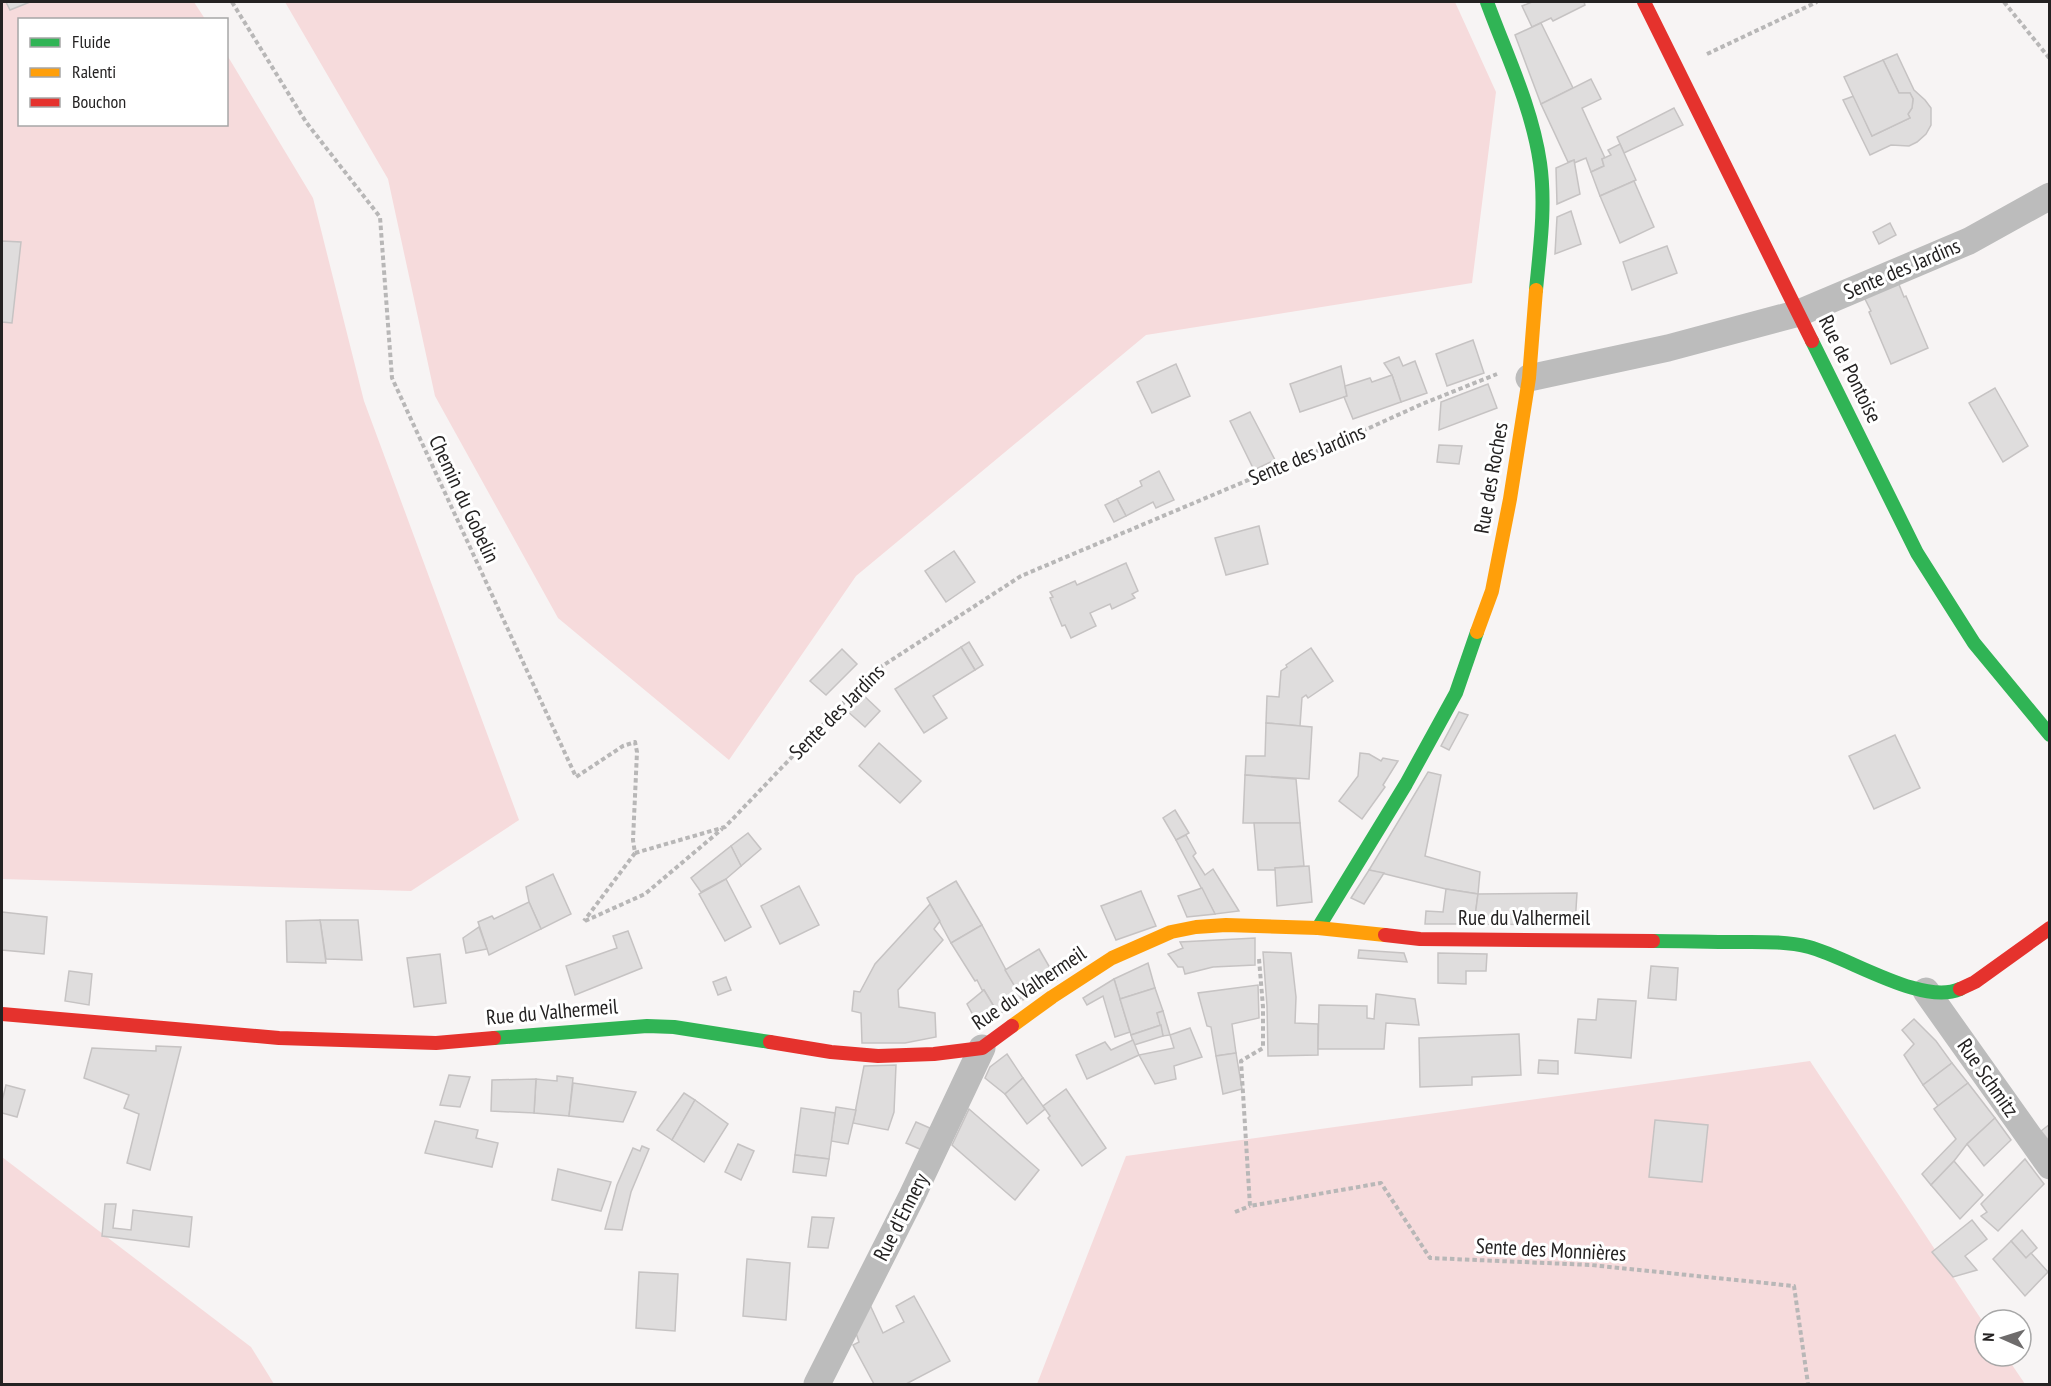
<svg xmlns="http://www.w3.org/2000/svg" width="2051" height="1386" font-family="'PT Sans Narrow',sans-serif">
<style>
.green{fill:#f6dbdc}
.building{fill:#dfdddd;stroke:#c6c3c3;stroke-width:1.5}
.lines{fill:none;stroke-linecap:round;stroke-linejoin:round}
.path{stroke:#b8b7b7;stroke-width:4;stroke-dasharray:4.5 3;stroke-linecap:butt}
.street{stroke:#bcbcbc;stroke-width:27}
.fast{stroke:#30b455;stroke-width:14}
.slow{stroke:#ff9f0a;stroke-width:14}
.jam{stroke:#e5322d;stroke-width:14}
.labels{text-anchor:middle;stroke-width:6;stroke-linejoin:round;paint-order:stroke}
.street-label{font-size:21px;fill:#242222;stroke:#fff}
</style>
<rect width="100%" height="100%" fill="#f7f4f4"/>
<g class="green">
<path d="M 2,2 L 194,2 L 205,19 L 20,20 L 20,124 L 226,124 L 227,55 L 313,198 L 364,401 L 519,820 L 411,891 L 2,879 Z"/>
<path d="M 285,2 L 1455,2 L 1496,92 L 1472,283 L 1146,335 L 856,576 L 729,760 L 558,618 L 435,396 L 388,179 Z"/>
<path d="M 1810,1061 L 1985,1325 L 1985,1356 L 2006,1356 L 2025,1384 L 1037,1384 L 1126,1156 Z"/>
<path d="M 2,1157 L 251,1347 L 274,1384 L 2,1384 Z"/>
</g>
<g class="building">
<path d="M 6,2 L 30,2 L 10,10 Z"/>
<path d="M 1532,2 L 1584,2 L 1585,5 L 1553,21 L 1551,18 L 1532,27 L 1522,6 Z"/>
<path d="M 1541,23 L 1573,88 L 1541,104 L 1515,35 Z"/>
<path d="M 1897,54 L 1914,90 L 1925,100 L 1931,108 L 1931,125 L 1926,134 L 1917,142 L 1909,146 L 1891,145 L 1870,155 L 1843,100 L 1854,96 L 1872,136 L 1910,118 L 1908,114 L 1912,108 L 1913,99 L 1910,93 L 1899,93 L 1883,60 Z"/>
<path d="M 1883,60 L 1899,93 L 1910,93 L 1913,99 L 1912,108 L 1908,114 L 1910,118 L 1872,136 L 1844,77 Z"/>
<path d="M 1591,79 L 1601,99 L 1582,108 L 1605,158 L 1602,159 L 1604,166 L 1591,172 L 1586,158 L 1574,163 L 1574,160 L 1568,162 L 1541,104 Z"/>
<path d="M 1674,108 L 1683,125 L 1624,153 L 1617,137 Z"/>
<path d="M 1620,144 L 1636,180 L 1600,196 L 1591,172 L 1604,166 L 1602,159 L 1611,155 L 1608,150 Z"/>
<path d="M 1574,160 L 1580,194 L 1557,204 L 1556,168 Z"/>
<path d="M 1634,181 L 1654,227 L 1620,243 L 1600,196 Z"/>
<path d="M 1571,211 L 1581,244 L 1555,254 L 1557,217 Z"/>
<path d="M 1890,223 L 1896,235 L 1879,244 L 1873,232 Z"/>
<path d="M 2,241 L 21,242 L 12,323 L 2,322 Z"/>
<path d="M 1667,246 L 1677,273 L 1632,290 L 1623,262 Z"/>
<path d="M 1898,282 L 1904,297 L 1906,296 L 1928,348 L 1891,364 L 1869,312 L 1871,311 L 1864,297 Z"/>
<path d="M 1473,340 L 1484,373 L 1447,386 L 1436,354 Z"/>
<path d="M 1399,357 L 1403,366 L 1415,361 L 1427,393 L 1401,402 L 1392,375 L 1384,363 Z"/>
<path d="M 1176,364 L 1190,396 L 1152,413 L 1137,382 Z"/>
<path d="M 1341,366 L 1347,396 L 1300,412 L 1290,384 Z"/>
<path d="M 1392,375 L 1401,402 L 1353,419 L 1344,397 L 1347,396 L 1345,386 L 1370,378 L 1372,382 Z"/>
<path d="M 1488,384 L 1497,408 L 1439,430 L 1441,402 Z"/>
<path d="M 1995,388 L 2028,446 L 2003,462 L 1969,403 Z"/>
<path d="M 1250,412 L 1275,460 L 1254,470 L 1230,421 Z"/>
<path d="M 1439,445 L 1462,446 L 1459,464 L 1437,462 Z"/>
<path d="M 1159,471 L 1174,500 L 1156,508 L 1153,502 L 1126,516 L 1117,499 L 1142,486 L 1140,481 Z"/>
<path d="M 1117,499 L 1126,516 L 1114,522 L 1105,505 Z"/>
<path d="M 1259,526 L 1268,564 L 1226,575 L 1215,538 Z"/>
<path d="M 954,551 L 975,582 L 946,602 L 925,571 Z"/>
<path d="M 1126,563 L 1138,591 L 1132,594 L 1135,598 L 1112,609 L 1110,604 L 1090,613 L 1096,626 L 1071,638 L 1065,625 L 1062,626 L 1050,598 L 1053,597 L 1050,592 L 1075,581 L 1077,585 Z"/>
<path d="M 969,642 L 983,665 L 975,670 L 961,647 Z"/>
<path d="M 961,647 L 975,670 L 933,696 L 947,718 L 924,733 L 895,689 Z"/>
<path d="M 1311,648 L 1333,681 L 1308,698 L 1306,695 L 1302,698 L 1300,726 L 1266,723 L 1267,696 L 1279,697 L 1281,671 L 1287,667 L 1286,665 Z"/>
<path d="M 842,649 L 857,664 L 826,695 L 810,681 Z"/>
<path d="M 861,693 L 880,711 L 865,727 L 846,710 Z"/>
<path d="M 1459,712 L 1468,715 L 1449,750 L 1441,746 Z"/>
<path d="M 1266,723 L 1312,727 L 1309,779 L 1245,775 L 1246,756 L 1265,756 Z"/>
<path d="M 1895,735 L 1920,788 L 1874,809 L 1849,756 Z"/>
<path d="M 879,743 L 921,781 L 900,803 L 859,766 Z"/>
<path d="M 1360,753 L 1369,754 L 1381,761 L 1383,758 L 1398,761 L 1383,785 L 1385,787 L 1362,819 L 1339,801 L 1358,776 Z"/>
<path d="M 1428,772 L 1441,775 L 1425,856 L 1480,872 L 1478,894 L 1446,889 L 1369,870 Z"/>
<path d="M 1245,775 L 1296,779 L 1300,823 L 1243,823 Z"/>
<path d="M 1175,810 L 1189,833 L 1176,840 L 1163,818 Z"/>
<path d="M 1254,823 L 1300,823 L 1304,866 L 1275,868 L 1275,870 L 1258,870 Z"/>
<path d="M 748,833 L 761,849 L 741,866 L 731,846 Z"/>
<path d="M 1186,835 L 1196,853 L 1193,856 L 1205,875 L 1213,869 L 1239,911 L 1215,914 L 1176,840 Z"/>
<path d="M 731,846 L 741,866 L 726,879 L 701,892 L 691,878 Z"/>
<path d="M 1309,866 L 1312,902 L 1277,906 L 1275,868 Z"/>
<path d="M 1369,870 L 1384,873 L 1364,904 L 1351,898 Z"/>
<path d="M 553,874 L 571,914 L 541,929 L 529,902 L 526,887 Z"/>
<path d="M 726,879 L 751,927 L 725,941 L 699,894 Z"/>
<path d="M 956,881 L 982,925 L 951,943 L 927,898 Z"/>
<path d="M 799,886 L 819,925 L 780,944 L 761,906 Z"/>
<path d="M 1202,888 L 1215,914 L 1187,917 L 1178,896 Z"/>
<path d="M 1446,889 L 1478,894 L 1474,924 L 1425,924 L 1426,911 L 1443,912 Z"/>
<path d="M 1141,891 L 1156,926 L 1116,940 L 1101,906 Z"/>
<path d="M 1577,893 L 1575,925 L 1474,924 L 1478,894 Z"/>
<path d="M 529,902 L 541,929 L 489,955 L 478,922 L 492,916 L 494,919 Z"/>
<path d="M 930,904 L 940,921 L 934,929 L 943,940 L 898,990 L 899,1007 L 935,1013 L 936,1037 L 905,1043 L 862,1043 L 861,1013 L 852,1011 L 854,991 L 860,992 L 875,964 Z"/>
<path d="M 2,912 L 47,917 L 44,954 L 2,950 Z"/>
<path d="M 320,920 L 358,920 L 362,960 L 326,959 Z"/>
<path d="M 320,920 L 326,963 L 287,962 L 286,921 Z"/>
<path d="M 982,925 L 1021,998 L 999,1015 L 984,990 L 982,990 L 977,980 L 975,981 L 951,943 Z"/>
<path d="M 479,927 L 487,949 L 466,953 L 463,938 Z"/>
<path d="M 628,931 L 642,968 L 575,995 L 566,966 L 617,948 L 613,936 Z"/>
<path d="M 1255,938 L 1255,965 L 1213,967 L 1185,974 L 1183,967 L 1178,967 L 1168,954 L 1183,948 L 1180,942 Z"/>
<path d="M 1039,949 L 1057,980 L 1023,1000 L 1005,970 Z"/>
<path d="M 1359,950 L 1404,953 L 1407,962 L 1358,958 Z"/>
<path d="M 1263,952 L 1291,953 L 1296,997 L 1295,1023 L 1318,1024 L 1318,1055 L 1268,1056 L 1267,1006 Z"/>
<path d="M 1438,953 L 1487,954 L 1486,971 L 1466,971 L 1466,984 L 1438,983 Z"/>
<path d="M 440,954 L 446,1003 L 414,1007 L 407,958 Z"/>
<path d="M 1148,963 L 1155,988 L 1120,999 L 1114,979 Z"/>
<path d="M 1651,966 L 1678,968 L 1676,1000 L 1648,998 Z"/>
<path d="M 69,971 L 92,974 L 89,1005 L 65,1001 Z"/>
<path d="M 726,977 L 731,990 L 718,995 L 713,982 Z"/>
<path d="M 1114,979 L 1130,1032 L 1115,1037 L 1103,996 L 1087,1005 L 1083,998 Z"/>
<path d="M 1258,985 L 1259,1018 L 1232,1024 L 1236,1053 L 1216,1056 L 1211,1027 L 1207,1026 L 1198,993 Z"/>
<path d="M 1155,988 L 1163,1011 L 1157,1013 L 1161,1025 L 1131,1035 L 1120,999 Z"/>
<path d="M 984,990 L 999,1015 L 980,1028 L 967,1004 Z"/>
<path d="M 1376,994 L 1415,999 L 1419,1025 L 1386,1023 L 1384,1049 L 1318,1049 L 1319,1005 L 1367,1006 L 1367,1018 L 1374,1019 Z"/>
<path d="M 1598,999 L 1636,1001 L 1631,1058 L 1575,1053 L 1578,1019 L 1596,1020 Z"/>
<path d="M 1163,1011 L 1170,1035 L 1163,1036 L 1157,1013 Z"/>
<path d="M 1914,1019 L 1936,1041 L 1952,1063 L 1923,1085 L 1904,1055 L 1914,1044 L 1902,1030 Z"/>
<path d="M 1161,1025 L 1163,1036 L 1134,1045 L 1131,1035 Z"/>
<path d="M 1190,1028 L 1202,1057 L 1174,1066 L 1176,1079 L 1155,1084 L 1139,1055 L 1174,1048 L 1170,1035 Z"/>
<path d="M 1519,1034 L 1521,1075 L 1472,1077 L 1472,1085 L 1420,1087 L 1419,1038 Z"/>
<path d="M 1133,1040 L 1139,1055 L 1087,1079 L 1076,1055 L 1105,1042 L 1111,1050 Z"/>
<path d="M 156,1046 L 181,1047 L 150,1170 L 127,1163 L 139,1114 L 124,1108 L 129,1095 L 84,1078 L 92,1048 L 156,1051 Z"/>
<path d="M 1236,1053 L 1242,1089 L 1223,1094 L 1216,1056 Z"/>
<path d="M 1007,1054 L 1023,1078 L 1005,1094 L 985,1078 L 990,1067 Z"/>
<path d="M 1539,1060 L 1558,1061 L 1558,1074 L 1538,1073 Z"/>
<path d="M 1952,1063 L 1968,1083 L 1938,1106 L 1923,1085 Z"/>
<path d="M 896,1065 L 894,1112 L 888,1130 L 853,1123 L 864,1066 Z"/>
<path d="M 449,1075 L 470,1077 L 460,1107 L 440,1105 Z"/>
<path d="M 557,1076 L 573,1078 L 569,1116 L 534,1113 L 536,1079 L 557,1081 Z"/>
<path d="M 1023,1078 L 1045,1109 L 1027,1124 L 1005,1094 Z"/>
<path d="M 536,1079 L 534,1113 L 491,1111 L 492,1080 Z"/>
<path d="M 573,1083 L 636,1092 L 623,1122 L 569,1116 Z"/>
<path d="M 1968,1083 L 1995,1118 L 1967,1144 L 1954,1161 L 1931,1185 L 1922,1174 L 1956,1139 L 1934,1109 Z"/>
<path d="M 6,1085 L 25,1090 L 17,1117 L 2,1113 L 2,1101 Z"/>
<path d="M 1066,1089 L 1106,1148 L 1082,1166 L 1048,1118 L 1050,1116 L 1043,1106 Z"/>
<path d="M 684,1093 L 695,1100 L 672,1140 L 657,1130 Z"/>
<path d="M 695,1100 L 728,1124 L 704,1162 L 672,1140 Z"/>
<path d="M 836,1107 L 856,1110 L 848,1144 L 831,1141 Z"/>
<path d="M 801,1108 L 835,1113 L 829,1159 L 795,1155 Z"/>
<path d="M 969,1109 L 1039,1170 L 1015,1200 L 952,1145 Z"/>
<path d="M 1995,1118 L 2011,1140 L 1984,1166 L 1967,1144 Z"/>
<path d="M 1655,1120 L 1708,1125 L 1702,1182 L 1649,1177 Z"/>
<path d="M 435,1121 L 478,1130 L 476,1138 L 498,1143 L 492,1167 L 425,1153 Z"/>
<path d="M 916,1122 L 932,1129 L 922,1150 L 906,1143 Z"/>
<path d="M 2050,1124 L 2050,1142 L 2041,1131 Z"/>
<path d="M 738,1144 L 754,1151 L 741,1180 L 725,1172 Z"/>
<path d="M 642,1146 L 649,1149 L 631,1192 L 622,1230 L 605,1229 L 617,1185 L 633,1148 L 640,1151 Z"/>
<path d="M 795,1155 L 829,1159 L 826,1176 L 793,1172 Z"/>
<path d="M 2025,1159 L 2044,1184 L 1998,1231 L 1981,1216 L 1987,1212 L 1981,1204 Z"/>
<path d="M 1954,1161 L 1983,1195 L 1960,1219 L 1931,1185 Z"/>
<path d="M 558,1169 L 611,1182 L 601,1211 L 552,1200 Z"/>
<path d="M 105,1204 L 116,1204 L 113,1228 L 131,1230 L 133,1210 L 192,1217 L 189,1247 L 102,1236 Z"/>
<path d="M 812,1217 L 834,1218 L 828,1248 L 808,1247 Z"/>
<path d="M 1972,1220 L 1987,1239 L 1965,1256 L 1977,1270 L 1953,1277 L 1932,1252 Z"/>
<path d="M 2022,1230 L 2037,1248 L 2026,1258 L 2011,1241 Z"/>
<path d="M 2011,1241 L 2026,1258 L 2031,1253 L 2048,1272 L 2025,1296 L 1993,1259 Z"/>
<path d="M 747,1259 L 790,1263 L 786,1320 L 743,1316 Z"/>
<path d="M 639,1272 L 678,1274 L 675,1331 L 636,1328 Z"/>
<path d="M 914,1296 L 950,1361 L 906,1384 L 874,1384 L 853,1345 L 859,1342 L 856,1333 L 870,1305 L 883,1333 L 904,1322 L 896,1306 Z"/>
</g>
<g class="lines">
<g class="path">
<path d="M 232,2 L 306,122 L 380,217 L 392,378 L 576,777 L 623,746 L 635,742 L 637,752 L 633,840 L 635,853 L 584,921"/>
<path d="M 2004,2 L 2050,59"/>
<path d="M 1707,54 L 1817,2"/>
<path d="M 635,853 L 725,827 L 873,672 L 1021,576 L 1336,443 L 1422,404 L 1497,374"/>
<path d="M 585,921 L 645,894 L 722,829"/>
<path d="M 1259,959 L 1263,1007 L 1263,1048 L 1241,1061 L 1250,1206 L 1381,1183 L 1430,1258 L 1591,1265 L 1794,1286 L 1808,1384"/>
<path d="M 1235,1212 L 1250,1206"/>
</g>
<g class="street">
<path d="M 1529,378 L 1668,348 L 1799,313 L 1969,241 L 2050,196"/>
<path d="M 1926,991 L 2050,1166"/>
<path d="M 817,1384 L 912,1196 L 982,1048"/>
</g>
<g class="fast">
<path d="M 1487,2 C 1506,54 1532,107 1540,163 C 1546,205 1540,248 1536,290"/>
<path d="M 1812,341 L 1917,553 L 1974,643 L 2050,735"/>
<path d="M 1318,928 L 1406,784 L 1456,693 L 1477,632"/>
<path d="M 1653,941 C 1681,941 1708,942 1736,942 C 1760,942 1786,941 1809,947 C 1848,957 1922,1006 1960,989"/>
<path d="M 494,1038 L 647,1026 L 674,1027 L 770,1042"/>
</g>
<g class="slow">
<path d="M 1477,632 L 1492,591 L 1510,499 L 1529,378 L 1536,290"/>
<path d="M 1012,1026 L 1052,997 L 1112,958 L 1171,932 L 1196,927 L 1226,925 L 1318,928 L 1385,935"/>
</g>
<g class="jam">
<path d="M 1644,2 L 1812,341"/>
<path d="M 1385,935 L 1420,939 L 1653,941"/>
<path d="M 1960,989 L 1975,982 L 2050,928"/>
<path d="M 2,1014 L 279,1038 L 436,1043 L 494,1038"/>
<path d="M 770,1042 L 831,1052 L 878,1056 L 934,1054 L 982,1048 L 1012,1026"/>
</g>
</g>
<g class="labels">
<g class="street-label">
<text transform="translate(1902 269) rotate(-23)" y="7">Sente des Jardins</text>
<text transform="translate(1850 369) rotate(64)" y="7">Rue de Pontoise</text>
<text transform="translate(1307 455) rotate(-23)" y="7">Sente des Jardins</text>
<text transform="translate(1491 478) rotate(-80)" y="7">Rue des Roches</text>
<text transform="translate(464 499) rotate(65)" y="7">Chemin du Gobelin</text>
<text transform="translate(837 712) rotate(-45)" y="7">Sente des Jardins</text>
<text x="1524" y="925">Rue du Valhermeil</text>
<text transform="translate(1029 988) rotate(-34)" y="7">Rue du Valhermeil</text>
<text transform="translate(552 1012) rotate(-5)" y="7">Rue du Valhermeil</text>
<text transform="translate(1988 1078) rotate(55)" y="7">Rue Schmitz</text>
<text transform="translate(901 1217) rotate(-63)" y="7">Rue d'Ennery</text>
<text transform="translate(1551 1250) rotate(3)" y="7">Sente des Monnières</text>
</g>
</g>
<rect width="2051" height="1386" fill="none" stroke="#242222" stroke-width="6"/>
<rect x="18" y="18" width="210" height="108" fill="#ffffff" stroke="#a7a7a7" stroke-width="1.5"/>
<rect x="30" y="38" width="30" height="9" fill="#30b455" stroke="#a7a7a7" stroke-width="1.5"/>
<text x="72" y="48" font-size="18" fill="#242222">Fluide</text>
<rect x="30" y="68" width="30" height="9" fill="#ff9f0a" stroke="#a7a7a7" stroke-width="1.5"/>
<text x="72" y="78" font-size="18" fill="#242222">Ralenti</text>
<rect x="30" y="98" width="30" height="9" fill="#e5322d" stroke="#a7a7a7" stroke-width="1.5"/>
<text x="72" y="108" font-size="18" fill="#242222">Bouchon</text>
<g transform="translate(2003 1338) rotate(273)"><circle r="28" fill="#ffffff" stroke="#a7a7a7" stroke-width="1.5"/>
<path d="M0-4.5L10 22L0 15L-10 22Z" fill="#6e6c6c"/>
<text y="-9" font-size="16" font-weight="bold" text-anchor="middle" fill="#242222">N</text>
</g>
</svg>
